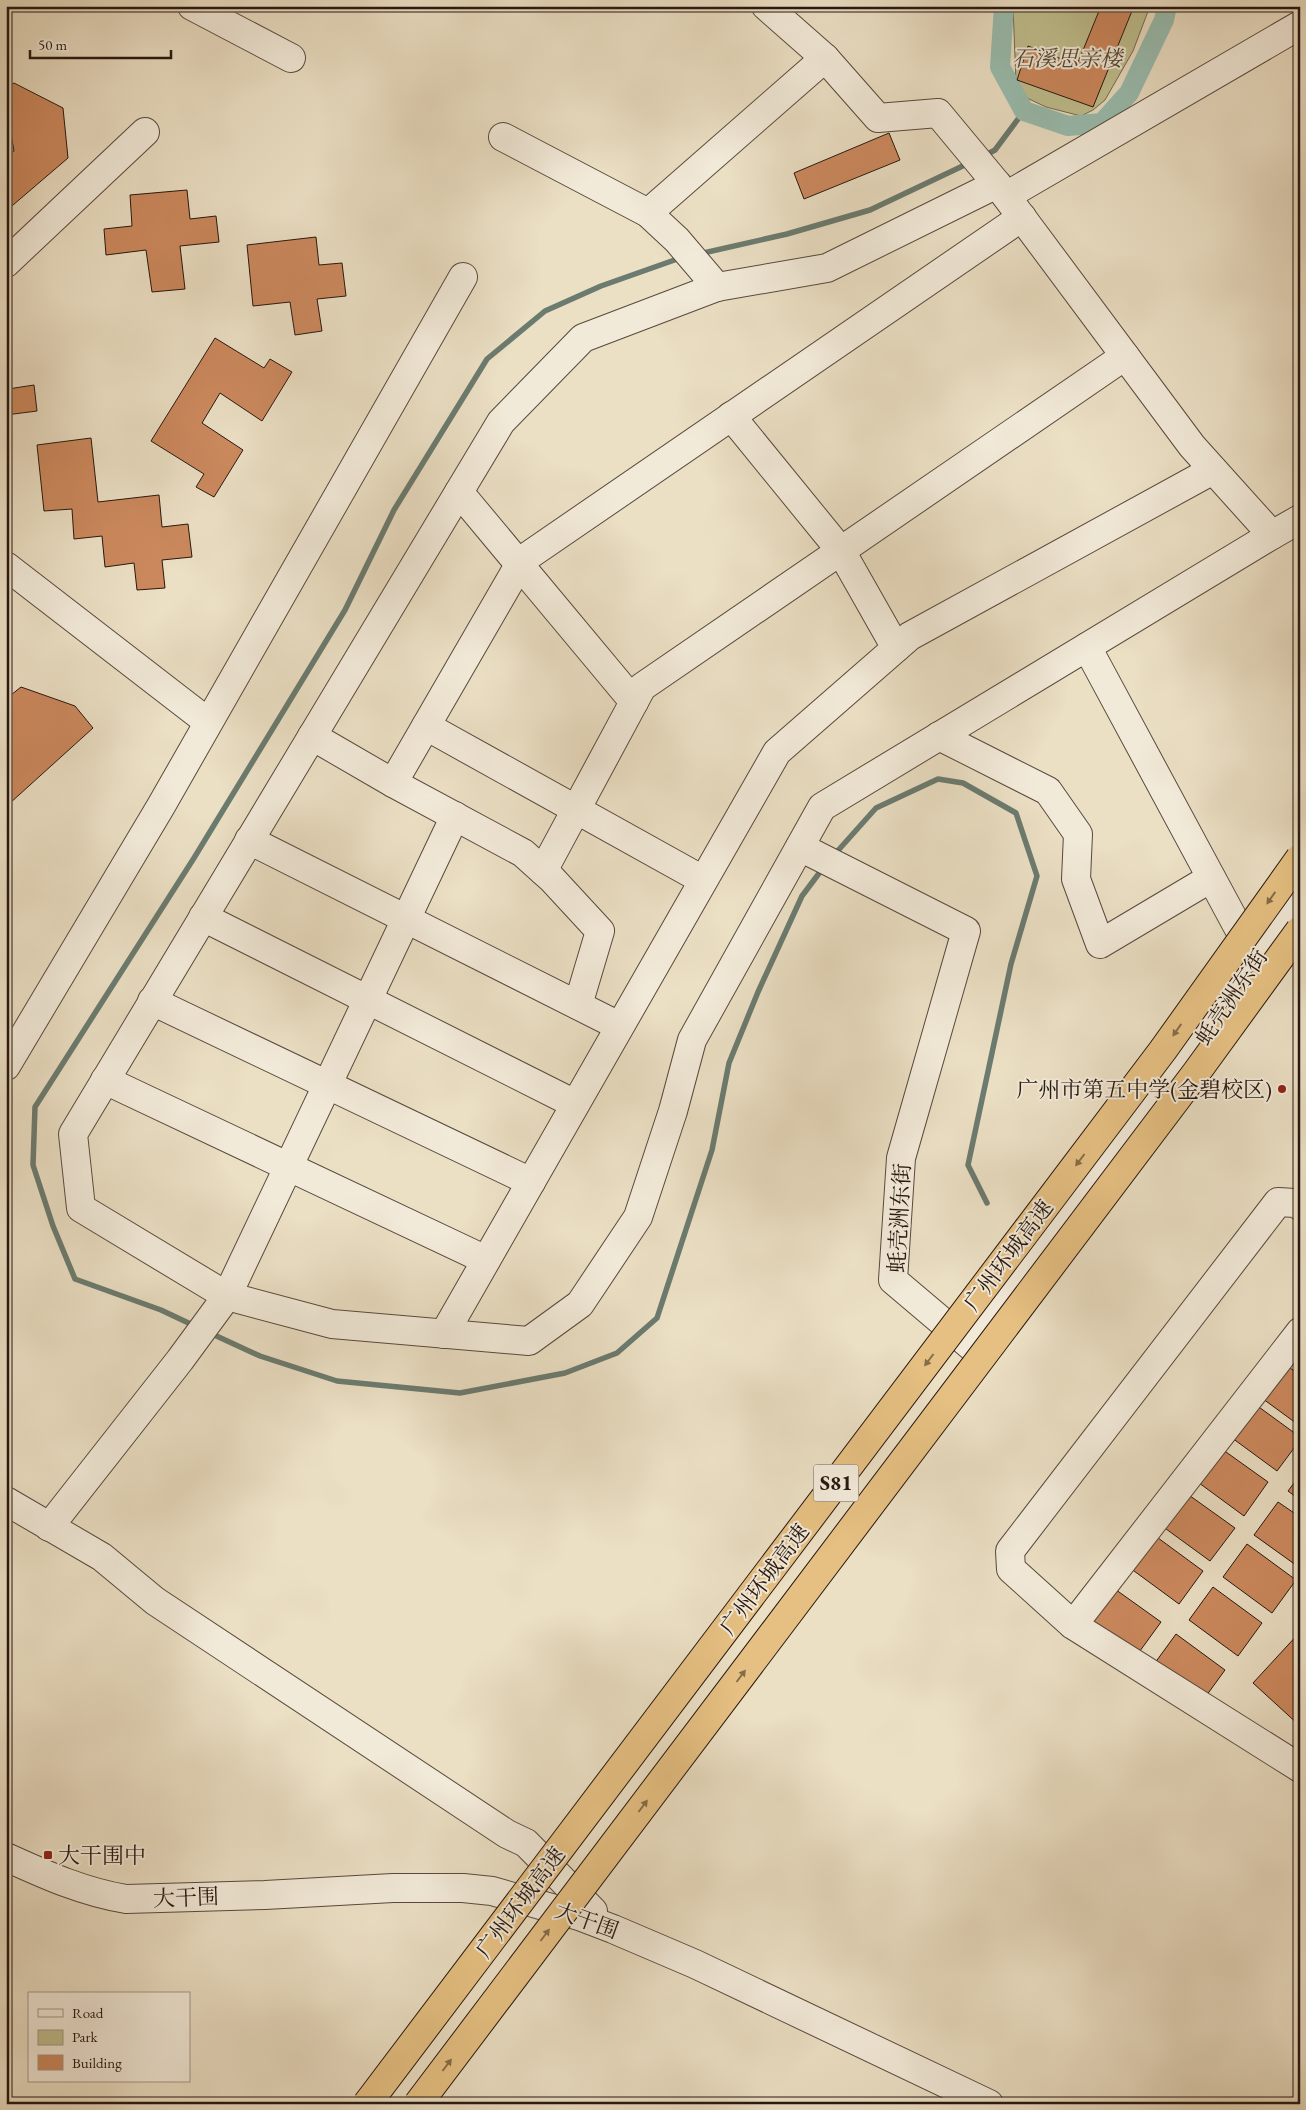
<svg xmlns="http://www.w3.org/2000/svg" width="1306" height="2110" font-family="'EB Garamond','Noto Serif SC',serif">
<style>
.green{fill:#c0bf8f;stroke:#746b50}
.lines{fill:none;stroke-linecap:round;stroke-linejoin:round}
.stream{stroke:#6b7b6f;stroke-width:5.5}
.canal{stroke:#99bdaf;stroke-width:20}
.building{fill:#cc895e;stroke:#271710}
.minor-casing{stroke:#58493d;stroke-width:30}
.minor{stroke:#f2ead9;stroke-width:28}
.highway-bridge-casing{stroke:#271710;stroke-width:30;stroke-linecap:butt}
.highway-bridge{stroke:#e6c082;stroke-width:28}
.oneway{fill:#866c49}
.poi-dot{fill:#8f2418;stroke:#f2ead9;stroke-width:2}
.labels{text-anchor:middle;stroke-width:4;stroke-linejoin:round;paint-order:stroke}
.shield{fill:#f2ead9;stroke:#64564c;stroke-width:1}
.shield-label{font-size:21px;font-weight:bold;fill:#271710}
.park-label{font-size:22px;font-style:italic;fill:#554936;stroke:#f2ead9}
.street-label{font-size:22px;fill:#271710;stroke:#f2ead9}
.poi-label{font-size:22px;fill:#271710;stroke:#f2ead9;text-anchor:end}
</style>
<rect width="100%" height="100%" fill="#ebdfc4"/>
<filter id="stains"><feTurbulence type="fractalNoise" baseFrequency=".004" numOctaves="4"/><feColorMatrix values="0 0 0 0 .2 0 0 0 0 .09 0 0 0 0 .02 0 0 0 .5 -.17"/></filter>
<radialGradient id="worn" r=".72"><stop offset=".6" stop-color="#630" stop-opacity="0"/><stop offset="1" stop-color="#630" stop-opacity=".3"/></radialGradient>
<path class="green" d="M 1013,6 L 1150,6 L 1133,51 L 1105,100 L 1093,110 L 1081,116 L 1046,107 L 1027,98 L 1016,82 Z"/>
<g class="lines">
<g class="stream">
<path d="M 984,156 L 995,150 L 1024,111"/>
<path d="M 699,254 L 787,234 L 870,210 L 969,163"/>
<path d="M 834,855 L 876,808 L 938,779 L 963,783 L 1016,813 L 1037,876 L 1011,964 L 968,1165 L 987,1203"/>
<path d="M 197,1327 L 161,1310 L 75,1279 L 53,1226 L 33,1165 L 35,1107 L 194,858 L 345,610 L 394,510 L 487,359 L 545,311 L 601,286 L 683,257"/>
<path d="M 210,1333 L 260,1356 L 337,1381 L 460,1393 L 565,1373 L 617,1353 L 657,1318 L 712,1150 L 729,1063 L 758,992 L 802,896 L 823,868"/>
</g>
<path class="canal" d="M 1004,6 L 1000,67 L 1024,111 L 1068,126 L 1102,123 L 1129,93 L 1164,20 L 1167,6"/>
</g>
<g class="building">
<path d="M 1101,6 L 1134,6 L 1093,107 L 1017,80 L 1028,46 L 1077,65 Z"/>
<path d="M 14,83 L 63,108 L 68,158 L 6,211 L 6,156 L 14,151 L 10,129 L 6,132 L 6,89 Z"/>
<path d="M 889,133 L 900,160 L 804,199 L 794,173 Z"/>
<path d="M 187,190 L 190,219 L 216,216 L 219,242 L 180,246 L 185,289 L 152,292 L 146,250 L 106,255 L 104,229 L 132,226 L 130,195 Z"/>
<path d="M 316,237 L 319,265 L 342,263 L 346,296 L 317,299 L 322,331 L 295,335 L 290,302 L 253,306 L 247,245 Z"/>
<path d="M 215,338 L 264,368 L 270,359 L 292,372 L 262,421 L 220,393 L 202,423 L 243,450 L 214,497 L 196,487 L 204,474 L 151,441 Z"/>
<path d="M 6,375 L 8,389 L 34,385 L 37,411 L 6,415 Z"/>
<path d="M 91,438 L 98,502 L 159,495 L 162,527 L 188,524 L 192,557 L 162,560 L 165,588 L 137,590 L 134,563 L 105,567 L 102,536 L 74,539 L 72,509 L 44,511 L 37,445 Z"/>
<path d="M 21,687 L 75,706 L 93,728 L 9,804 L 6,803 L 6,699 Z"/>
<path d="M 1283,1363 L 1300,1375 L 1300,1426 L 1259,1396 Z"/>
<path d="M 1252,1402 L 1300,1437 L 1300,1440 L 1277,1471 L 1228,1435 Z"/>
<path d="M 1219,1447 L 1268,1482 L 1244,1516 L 1195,1480 Z"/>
<path d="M 1300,1475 L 1300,1500 L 1288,1491 Z"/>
<path d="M 1186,1493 L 1235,1528 L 1210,1561 L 1162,1526 Z"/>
<path d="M 1278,1502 L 1300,1517 L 1300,1568 L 1254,1535 Z"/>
<path d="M 1154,1535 L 1203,1571 L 1179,1604 L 1130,1568 Z"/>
<path d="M 1247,1544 L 1296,1580 L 1272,1613 L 1223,1577 Z"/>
<path d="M 1112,1587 L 1161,1622 L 1137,1655 L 1088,1620 Z"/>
<path d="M 1213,1587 L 1262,1623 L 1238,1656 L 1189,1620 Z"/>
<path d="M 1300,1632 L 1300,1726 L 1253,1683 Z"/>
<path d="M 1176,1634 L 1225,1670 L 1201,1703 L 1152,1667 Z"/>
</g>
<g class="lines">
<defs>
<g id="minor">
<path d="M 192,6 L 291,58"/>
<path d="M 766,6 L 825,58 L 878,118 L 938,113 L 997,184 L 1192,446 L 1272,535 L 1300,519"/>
<path d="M 503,137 L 648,213 L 677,240 L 717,287"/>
<path d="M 997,184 L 827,268 L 717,287 L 583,338 L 501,422 L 73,1134 L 81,1208 L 227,1296 L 332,1324 L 529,1341 L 580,1304 L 638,1217 L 673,1111 L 692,1040 L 822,807 L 1272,535"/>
<path d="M 1006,196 L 1300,25"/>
<path d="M 648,213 L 825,58"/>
<path d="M 6,263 L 145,132"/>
<path d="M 731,416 L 841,551 L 896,648"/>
<path d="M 459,492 L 634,702"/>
<path d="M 6,566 L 208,722"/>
<path d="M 1087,647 L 1254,957"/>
<path d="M 426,726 L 703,880"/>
<path d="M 312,736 L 393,783 L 523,853 L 552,879 L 600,931 L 578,1005"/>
<path d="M 939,736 L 1048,791 L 1078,834 L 1076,879 L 1100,944 L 1211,878"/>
<path d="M 393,783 L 522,560 L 1022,217"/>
<path d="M 249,840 L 619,1026"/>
<path d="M 800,847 L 966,931 L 901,1158 L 893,1280 L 971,1346 L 1190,1059 L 1300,894"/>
<path d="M 543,871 L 642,687 L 1125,356"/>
<path d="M 203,917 L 575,1104"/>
<path d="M 152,1001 L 531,1182"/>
<path d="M 6,1066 L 161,806 L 463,277"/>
<path d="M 105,1080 L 486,1260"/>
<path d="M 1300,1206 L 1295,1203 L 1278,1202 L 1010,1551 L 1011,1569 L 1073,1625 L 1300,1768"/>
<path d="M 444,1334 L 777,752 L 910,636 L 1213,470"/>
<path d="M 6,1501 L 102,1557 L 155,1601 L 507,1834 L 526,1843 L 593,1911"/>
<path d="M 49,1527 L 180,1360 L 227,1296 L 455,816"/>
<path d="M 1073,1625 L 1300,1332"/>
<path d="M 6,1857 C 46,1875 83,1892 126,1899 L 265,1895 L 393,1888 L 463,1888 L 492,1891 L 579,1916 L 613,1929 L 695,1964 L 989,2104"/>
</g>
</defs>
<use href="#minor" class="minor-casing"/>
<use href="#minor" class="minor"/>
<defs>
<g id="highway-bridge">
<path d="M 367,2104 L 1163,1050 L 1300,858"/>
<path d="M 418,2104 L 1196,1073 L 1300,930"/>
</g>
</defs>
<use href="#highway-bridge" class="highway-bridge-casing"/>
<use href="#highway-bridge" class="highway-bridge"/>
</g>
<defs><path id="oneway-solid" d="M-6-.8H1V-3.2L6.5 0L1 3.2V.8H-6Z" transform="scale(1.25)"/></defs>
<g class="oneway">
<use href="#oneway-solid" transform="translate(1271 898) rotate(125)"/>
<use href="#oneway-solid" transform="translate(1177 1030) rotate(125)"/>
<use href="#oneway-solid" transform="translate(1080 1160) rotate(127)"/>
<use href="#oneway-solid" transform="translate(929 1360) rotate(127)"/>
<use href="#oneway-solid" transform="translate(741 1676) rotate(-53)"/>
<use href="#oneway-solid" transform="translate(643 1806) rotate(-53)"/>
<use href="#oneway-solid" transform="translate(545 1935) rotate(-53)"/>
<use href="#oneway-solid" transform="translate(447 2065) rotate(-53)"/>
</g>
<g class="poi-dot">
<circle cx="1282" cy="1089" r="5"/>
<rect x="43" y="1850" width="10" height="10" rx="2.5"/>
</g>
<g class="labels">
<rect class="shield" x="813.5" y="1464.5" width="45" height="37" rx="4"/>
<g class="shield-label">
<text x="836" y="1490">S81</text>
</g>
<g class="park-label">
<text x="1067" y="66">石溪思亲楼</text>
</g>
<g class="street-label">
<text transform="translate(1231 997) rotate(-56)" y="8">蚝壳洲东街</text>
<text transform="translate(899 1218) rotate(-87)" y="8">蚝壳洲东街</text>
<text transform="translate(1008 1255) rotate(-53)" y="8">广州环城高速</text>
<text transform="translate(764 1579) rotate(-53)" y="8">广州环城高速</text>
<text transform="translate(186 1897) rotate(-2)" y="8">大干围</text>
<text transform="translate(520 1902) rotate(-53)" y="8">广州环城高速</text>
<text transform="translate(587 1920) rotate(20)" y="8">大干围</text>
</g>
<g class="poi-label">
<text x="1272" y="1097">广州市第五中学(金碧校区)</text>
<text x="58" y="1863" text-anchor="start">大干围中</text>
</g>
</g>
<rect width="1306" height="2110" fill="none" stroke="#ebdfc4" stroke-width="25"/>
<rect x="8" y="8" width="1291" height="2095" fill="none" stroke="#271710" stroke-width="2.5"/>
<rect x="12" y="12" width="1281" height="2085" fill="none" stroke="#271710"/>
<rect x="28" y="1992" width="162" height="90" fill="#f2ead9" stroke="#a19689"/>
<rect x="38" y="2009" width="25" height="8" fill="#f2ead9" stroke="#a19689"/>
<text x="72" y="2018" font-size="15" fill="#271710">Road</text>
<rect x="38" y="2030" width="25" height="15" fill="#c0bf8f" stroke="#a19689"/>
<text x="72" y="2042" font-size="15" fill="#271710">Park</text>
<rect x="38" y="2055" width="25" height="15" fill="#cc895e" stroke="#a19689"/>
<text x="72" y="2068" font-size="15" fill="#271710">Building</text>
<path d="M30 50v8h141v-8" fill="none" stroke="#271710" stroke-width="2.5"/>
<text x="38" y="50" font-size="15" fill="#271710" stroke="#f2ead9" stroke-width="4" paint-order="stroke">50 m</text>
<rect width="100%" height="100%" filter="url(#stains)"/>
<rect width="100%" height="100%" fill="url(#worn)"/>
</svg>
